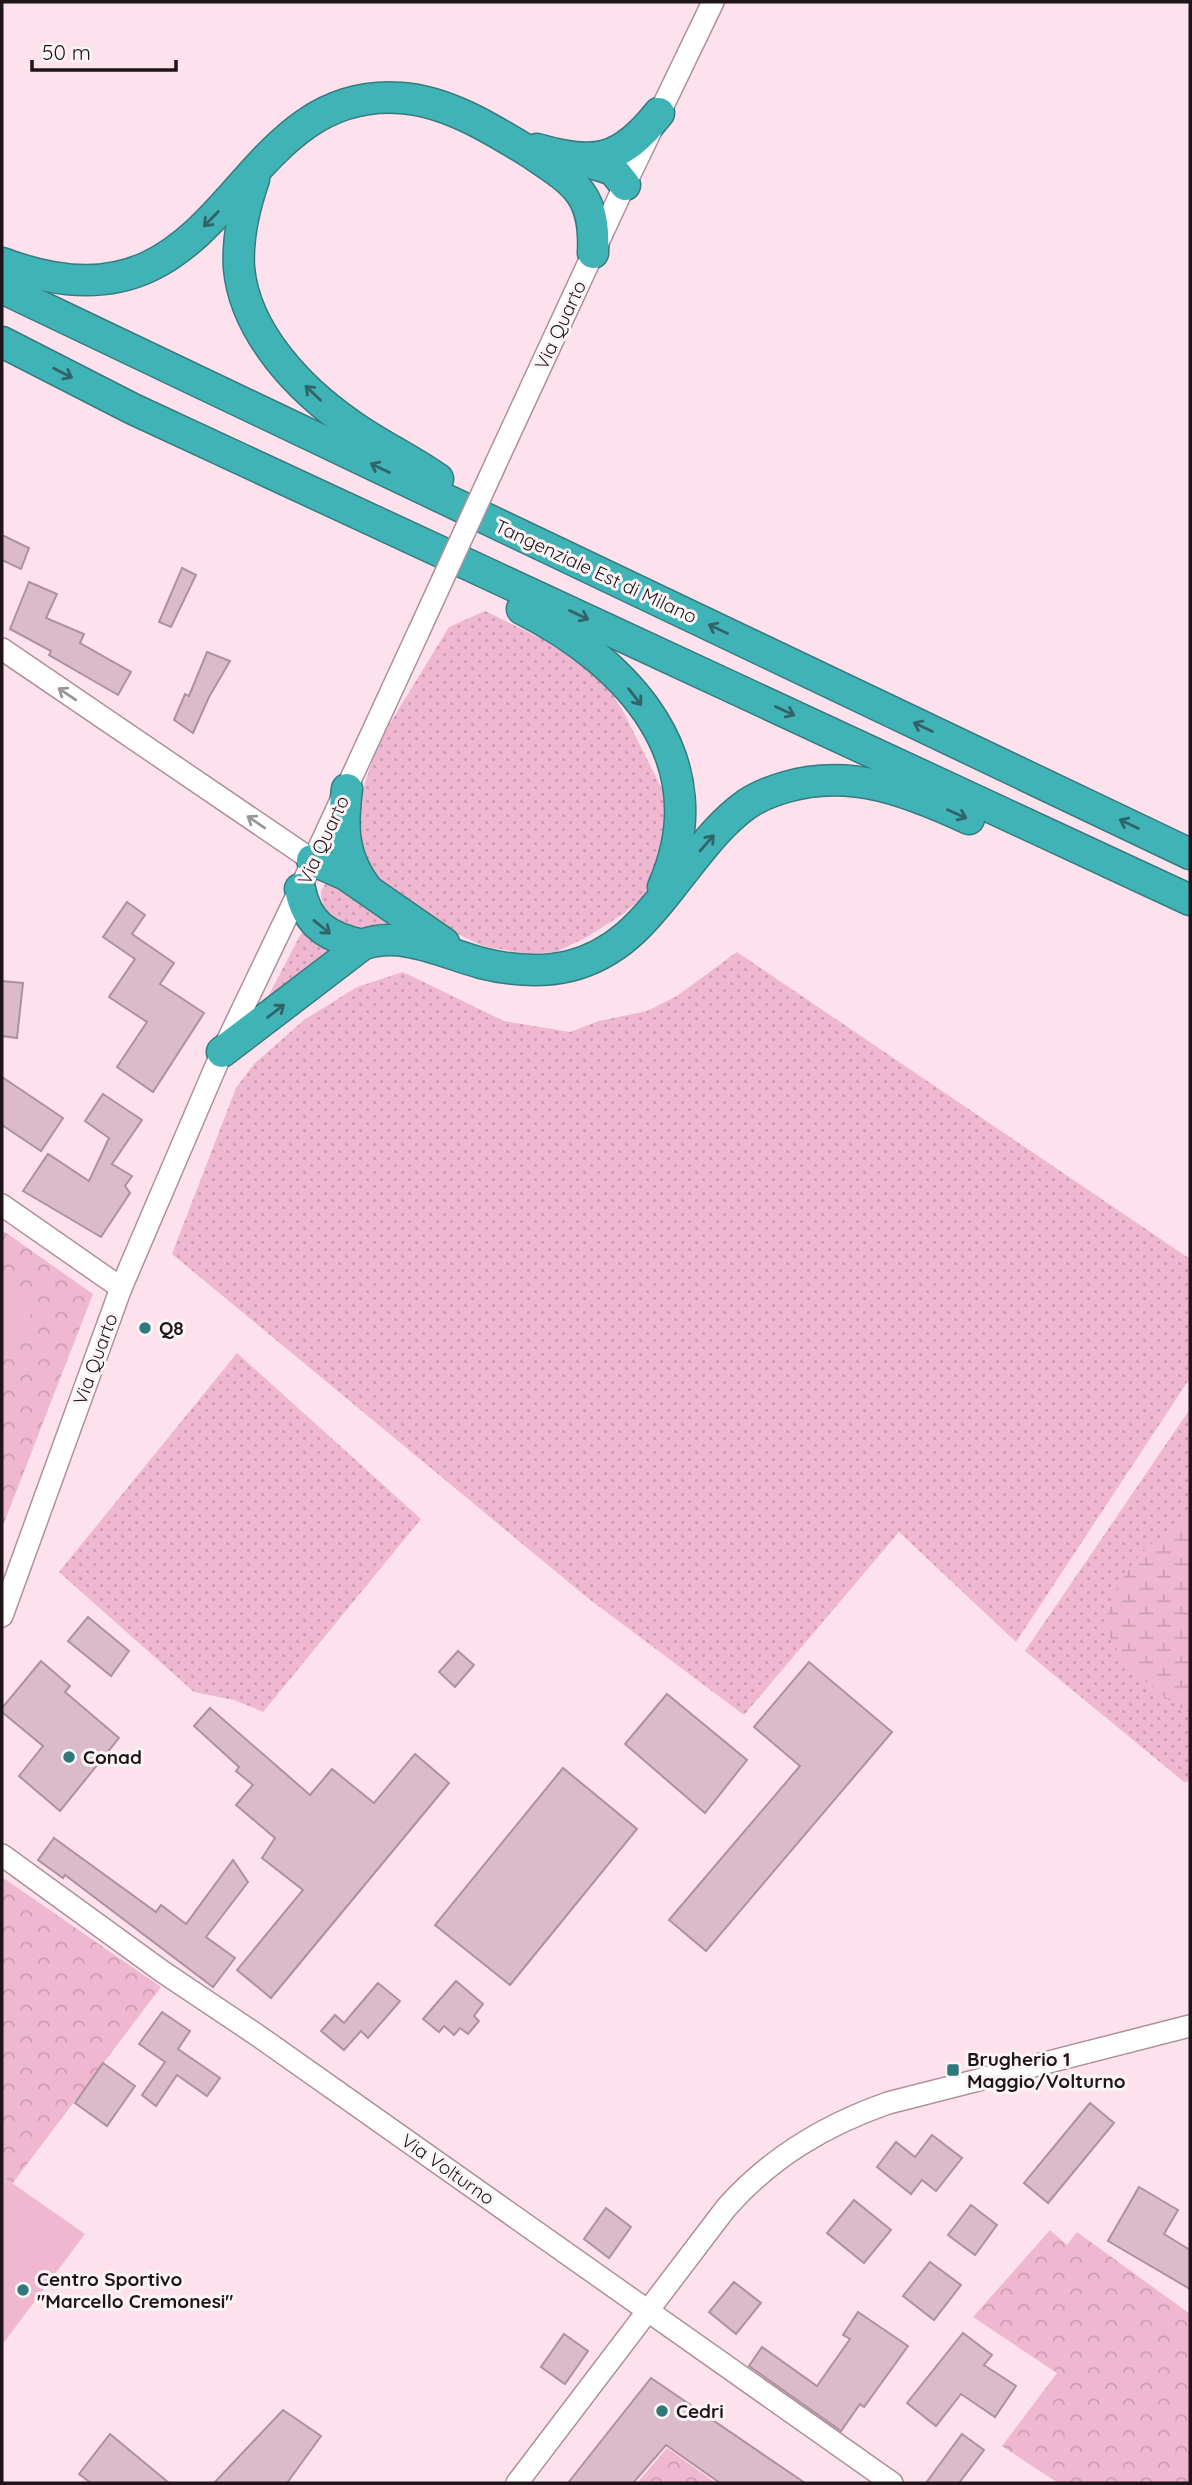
<svg xmlns="http://www.w3.org/2000/svg" width="1192" height="2485" font-family="Quicksand,sans-serif">
<style>
.grass{fill:url(#grass-dots)}
.wetland{fill:url(#wetland-marsh)}
.park{fill:url(#park-crowns)}
.pitch{fill:#efb8d0}
.building{fill:#dbbbc9;stroke:#af919e;stroke-width:2}
.lines{fill:none;stroke-linecap:round;stroke-linejoin:round}
.minor-casing{stroke:#ae909d;stroke-width:24}
.highway-casing{stroke:#347b7f;stroke-width:33}
.minor{stroke:#fff;stroke-width:21}
.highway{stroke:#40b3b6;stroke-width:30}
.minor-bridge-casing{stroke:#ae909d;stroke-width:24;stroke-linecap:butt}
.minor-bridge{stroke:#fff;stroke-width:21}
.oneway{stroke:#306468}
.oneway2{stroke:#9a9598}
.poi-dot{fill:#2f797a;stroke:#fcf5f8;stroke-width:2.5}
.labels{text-anchor:middle;stroke-width:6;stroke-linejoin:round;paint-order:stroke}
.street-label{font-size:19px;fill:#1f1419;stroke:#fcf5f8}
.poi-label{font-size:19px;font-weight:bold;fill:#1f1419;stroke:#fcf5f8;text-anchor:start}
</style>
<defs>
<pattern id="grass-dots" width="8" height="8" patternUnits="userSpaceOnUse" patternTransform="scale(1.75)"><rect width="8" height="8" fill="#efb8d0"/><path d="M2 2h.1M6 6h.1" fill="none" stroke="#cc9db2" stroke-width="1.8" stroke-linecap="round"/></pattern>
<pattern id="wetland-marsh" width="20" height="14" patternUnits="userSpaceOnUse" patternTransform="scale(1.75)"><rect width="20" height="14" fill="#efb8d0"/><path d="M1 5h8M5 5V1M11 12h8M15 12V8" fill="none" stroke="#cc9db2"/></pattern>
<pattern id="park-crowns" width="20" height="18" patternUnits="userSpaceOnUse" patternTransform="scale(1.75)"><rect width="20" height="18" fill="#efb8d0"/><path d="M2 6a3 3 0 1 1 6 0M12 15a3 3 0 1 1 6 0" fill="none" stroke="#cc9db2"/></pattern>
</defs>
<rect width="100%" height="100%" fill="#fde2ed"/>
<g class="grass">
<path d="M 485,611 L 542,639 L 602,677 L 624,713 L 669,803 L 663,857 L 644,896 L 623,914 L 587,937 L 556,952 L 526,954 L 483,946 L 441,926 L 386,888 L 359,852 L 358,804 L 378,743 L 449,627 Z"/>
<path d="M 335,880 L 396,928 L 365,936 C 343,926 321,920 321,891 L 326,883 Z"/>
<path d="M 304,928 L 334,952 L 263,1006 Z"/>
<path d="M 737,952 L 1190,1259 L 1190,1378 L 1016,1642 L 899,1532 L 744,1715 L 589,1599 L 172,1254 L 236,1088 L 254,1064 L 304,1020 L 357,987 L 403,972 L 504,1021 L 570,1032 L 599,1021 L 647,1011 L 677,996 Z"/>
<path d="M 237,1353 L 421,1519 L 263,1712 L 234,1700 L 194,1692 L 59,1572 Z"/>
<path d="M 1190,1409 L 1190,1781 L 1184,1782 L 1025,1651 Z"/>
</g>
<path class="wetland" d="M 1190,1516 L 1190,1713 C 1163,1699 1112,1658 1107,1626 C 1104,1600 1133,1559 1152,1543 C 1165,1531 1178,1533 1190,1516 Z"/>
<g class="park">
<path d="M 2,1230 L 93,1294 L 2,1528 Z"/>
<path d="M 2,1877 L 161,1987 L 12,2184 L 2,2176 Z"/>
<path d="M 1050,2230 L 1067,2245 L 1077,2232 L 1190,2314 L 1190,2483 L 1058,2483 L 1002,2446 L 1057,2373 L 973,2317 Z"/>
<path d="M 667,2448 L 716,2483 L 637,2483 Z"/>
</g>
<g class="pitch">
<path d="M 2,1286 L 35,1308 L 2,1358 Z"/>
<path d="M 2,2176 L 85,2234 L 2,2345 Z"/>
</g>
<g class="building">
<path d="M 2,535 L 29,548 L 21,569 L 2,560 Z"/>
<path d="M 182,568 L 196,575 L 171,627 L 159,622 Z"/>
<path d="M 29,582 L 57,594 L 46,618 L 84,634 L 80,643 L 131,672 L 118,695 L 49,655 L 51,651 L 10,629 Z"/>
<path d="M 207,652 L 230,661 L 209,697 L 193,733 L 174,720 L 185,694 L 189,696 Z"/>
<path d="M 127,902 L 145,915 L 132,934 L 174,963 L 160,984 L 204,1013 L 153,1092 L 117,1067 L 147,1022 L 109,997 L 135,959 L 103,937 Z"/>
<path d="M 2,981 L 23,983 L 17,1038 L 2,1036 Z"/>
<path d="M 2,1077 L 63,1118 L 41,1151 L 2,1125 Z"/>
<path d="M 103,1094 L 142,1120 L 112,1164 L 132,1176 L 125,1186 L 130,1193 L 101,1237 L 23,1191 L 48,1154 L 89,1181 L 109,1138 L 85,1121 Z"/>
<path d="M 88,1617 L 129,1651 L 111,1676 L 68,1641 Z"/>
<path d="M 458,1651 L 474,1665 L 455,1687 L 439,1672 Z"/>
<path d="M 41,1661 L 70,1686 L 65,1692 L 119,1738 L 60,1811 L 19,1776 L 43,1746 L 2,1712 L 2,1708 Z"/>
<path d="M 809,1662 L 892,1732 L 706,1951 L 669,1920 L 800,1766 L 754,1727 Z"/>
<path d="M 667,1694 L 747,1760 L 705,1813 L 625,1744 Z"/>
<path d="M 210,1708 L 310,1795 L 332,1769 L 374,1803 L 415,1754 L 449,1783 L 271,1998 L 237,1970 L 303,1890 L 262,1858 L 275,1838 L 236,1805 L 253,1785 L 236,1771 L 239,1767 L 194,1726 Z"/>
<path d="M 563,1768 L 637,1829 L 510,1985 L 435,1925 Z"/>
<path d="M 54,1838 L 156,1912 L 161,1905 L 186,1924 L 233,1860 L 248,1882 L 206,1937 L 235,1958 L 213,1987 L 65,1875 L 63,1878 L 38,1860 Z"/>
<path d="M 456,1981 L 483,2004 L 474,2016 L 479,2021 L 468,2034 L 460,2028 L 454,2035 L 444,2026 L 439,2032 L 423,2019 Z"/>
<path d="M 378,1983 L 400,2001 L 368,2038 L 361,2031 L 344,2050 L 321,2031 L 335,2015 L 344,2023 Z"/>
<path d="M 162,2012 L 190,2031 L 178,2049 L 220,2078 L 207,2096 L 177,2075 L 156,2106 L 142,2095 L 165,2062 L 139,2044 Z"/>
<path d="M 103,2063 L 135,2086 L 107,2126 L 75,2103 Z"/>
<path d="M 1090,2103 L 1114,2123 L 1048,2203 L 1024,2183 Z"/>
<path d="M 932,2135 L 962,2158 L 936,2191 L 922,2180 L 911,2194 L 877,2167 L 896,2142 L 915,2157 Z"/>
<path d="M 1139,2187 L 1178,2210 L 1164,2234 L 1190,2250 L 1190,2289 L 1108,2241 Z"/>
<path d="M 854,2200 L 891,2230 L 864,2263 L 827,2233 Z"/>
<path d="M 971,2205 L 997,2225 L 975,2255 L 948,2235 Z"/>
<path d="M 606,2208 L 631,2227 L 609,2258 L 584,2239 Z"/>
<path d="M 930,2262 L 961,2285 L 934,2320 L 903,2296 Z"/>
<path d="M 734,2282 L 761,2303 L 736,2334 L 709,2312 Z"/>
<path d="M 858,2312 L 908,2346 L 864,2407 L 860,2404 L 841,2431 L 749,2366 L 762,2347 L 817,2386 L 850,2339 L 843,2335 Z"/>
<path d="M 963,2333 L 992,2355 L 984,2365 L 1016,2386 L 995,2417 L 961,2394 L 936,2426 L 907,2403 Z"/>
<path d="M 564,2334 L 588,2351 L 565,2384 L 541,2367 Z"/>
<path d="M 651,2378 L 805,2483 L 720,2483 L 666,2445 L 633,2483 L 568,2483 Z"/>
<path d="M 283,2410 L 321,2436 L 287,2483 L 214,2483 Z"/>
<path d="M 110,2434 L 169,2483 L 91,2483 L 79,2474 Z"/>
<path d="M 962,2434 L 984,2450 L 959,2483 L 926,2483 Z"/>
</g>
<g class="lines">
<defs>
<g id="minor">
<path d="M 496,463 L 620,195 L 713,2"/>
<path d="M 2,649 L 312,860"/>
<path d="M 2,1205 L 121,1288"/>
<path d="M 2,1616 L 121,1288 L 222,1052 L 300,889 L 419,631"/>
<path d="M 2,1855 L 163,1972 L 257,2035 L 892,2483"/>
<path d="M 517,2483 L 726,2208 C 771,2157 825,2125 888,2103 L 1190,2026"/>
</g>
<g id="highway">
<path d="M 537,149 C 595,166 621,161 659,113"/>
<path d="M 582,160 L 613,170 L 625,185"/>
<path d="M 254,179 C 244,208 237,237 239,268 C 245,333 300,390 351,425 C 379,445 410,459 438,479"/>
<path d="M 2,263 C 231,349 226,85 401,98 C 447,101 492,129 531,153 C 576,183 596,195 593,253"/>
<path d="M 2,288 L 1190,854"/>
<path d="M 2,342 L 133,409 L 1190,900"/>
<path d="M 522,609 C 629,663 719,761 663,887"/>
<path d="M 347,789 C 342,827 342,856 367,889"/>
<path d="M 312,860 L 346,875 L 444,943"/>
<path d="M 300,889 C 307,925 328,937 362,945"/>
<path d="M 222,1052 L 362,945 C 400,930 444,953 481,963 C 509,970 541,973 570,966 C 617,954 644,922 672,886 C 695,858 717,825 747,804 C 759,796 772,791 786,787 C 851,768 910,792 969,819"/>
</g>
</defs>
<use href="#minor" class="minor-casing"/>
<use href="#highway" class="highway-casing"/>
<use href="#minor" class="minor"/>
<use href="#highway" class="highway"/>
<defs>
<path id="minor-bridge" d="M 419,631 L 496,463"/>
</defs>
<use href="#minor-bridge" class="minor-bridge-casing"/>
<use href="#minor-bridge" class="minor-bridge"/>
</g>
<defs><path id="oneway-shaft" d="M-6 0H5M1.5-3L5.5 0L1.5 3" fill="none" stroke-width="1.6" stroke-linecap="round" stroke-linejoin="round" transform="scale(1.75)"/></defs>
<g class="oneway">
<use href="#oneway-shaft" transform="translate(211 219) rotate(134)"/>
<use href="#oneway-shaft" transform="translate(63 373) rotate(27)"/>
<use href="#oneway-shaft" transform="translate(313 393) rotate(-136)"/>
<use href="#oneway-shaft" transform="translate(380 468) rotate(-154)"/>
<use href="#oneway-shaft" transform="translate(579 615) rotate(25)"/>
<use href="#oneway-shaft" transform="translate(718 629) rotate(-155)"/>
<use href="#oneway-shaft" transform="translate(635 697) rotate(52)"/>
<use href="#oneway-shaft" transform="translate(785 711) rotate(25)"/>
<use href="#oneway-shaft" transform="translate(923 727) rotate(-155)"/>
<use href="#oneway-shaft" transform="translate(957 814) rotate(24)"/>
<use href="#oneway-shaft" transform="translate(1129 824) rotate(-155)"/>
<use href="#oneway-shaft" transform="translate(707 843) rotate(-49)"/>
<use href="#oneway-shaft" transform="translate(322 927) rotate(39)"/>
<use href="#oneway-shaft" transform="translate(276 1011) rotate(-37)"/>
</g>
<g class="oneway2">
<use href="#oneway-shaft" transform="translate(67 694) rotate(-146)"/>
<use href="#oneway-shaft" transform="translate(256 822) rotate(-146)"/>
</g>
<g class="poi-dot">
<circle cx="145" cy="1328" r="7"/>
<circle cx="69" cy="1757" r="7"/>
<rect x="946" y="2063" width="14" height="14" rx="3.5"/>
<circle cx="23" cy="2290" r="7"/>
<circle cx="662" cy="2411" r="7"/>
</g>
<g class="labels">
<g class="street-label">
<text transform="translate(560 325) rotate(-65)" y="7">Via Quarto</text>
<text transform="translate(596 571) rotate(25)" y="7">Tangenziale Est di Milano</text>
<text transform="translate(323 840) rotate(-65)" y="7">Via Quarto</text>
<text transform="translate(95 1359) rotate(-70)" y="7">Via Quarto</text>
<text transform="translate(448 2169) rotate(35)" y="7">Via Volturno</text>
</g>
<g class="poi-label">
<text x="159" y="1335">Q8</text>
<text x="83" y="1764">Conad</text>
<text x="967" y="2066">Brugherio 1<tspan x="967" dy="22">Maggio/Volturno</tspan></text>
<text x="37" y="2286">Centro Sportivo<tspan x="37" dy="22">"Marcello Cremonesi"</tspan></text>
<text x="676" y="2418">Cedri</text>
</g>
</g>
<rect width="1192" height="2485" fill="none" stroke="#1f1419" stroke-width="7"/>
<path d="M32 60v10h144v-10" fill="none" stroke="#1f1419" stroke-width="3.5"/>
<text x="42" y="60" font-size="21" fill="#1f1419" stroke="#fcf5f8" stroke-width="5" paint-order="stroke">50 m</text>
</svg>
